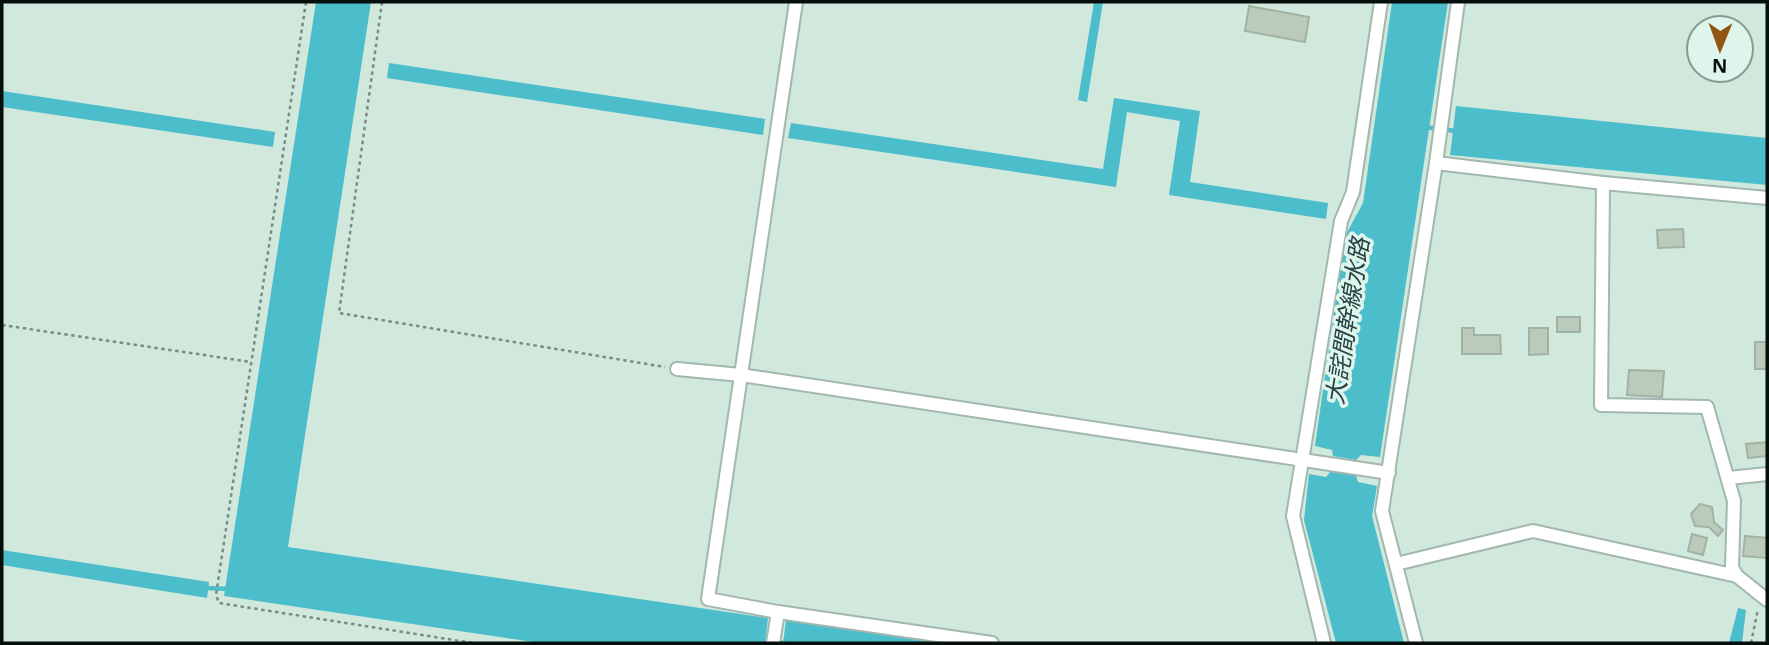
<svg xmlns="http://www.w3.org/2000/svg" width="1769" height="645" font-family="'Noto Sans','Noto Sans JP',sans-serif">
<style>
.water{fill:#4bbdcb}
.lines{fill:none;stroke-linecap:round;stroke-linejoin:round}
.stream{stroke:#4bbdcb;stroke-width:4.5}
.building{fill:#bbcbbb;stroke:#a2b2a2;stroke-width:2}
.street-casing{stroke:#a2b8ae;stroke-width:16}
.path{stroke:#7b8b84;stroke-width:2.5;stroke-dasharray:3.5 3.5;stroke-linecap:butt}
.street{stroke:#fff;stroke-width:12}
.labels{text-anchor:middle;stroke-width:7;stroke-linejoin:round;paint-order:stroke}
.water-label{font-size:24px;font-style:italic;fill:#274144;stroke:#def5eb}
</style>
<rect width="100%" height="100%" fill="#d1e8dd"/>
<g class="water">
<path d="M 316,2 L 371,2 L 288,547 L 768,618 L 765,643 L 540,643 L 224,596 Z"/>
<path d="M 1094,2 L 1103,2 L 1087,102 L 1078,100 Z"/>
<path d="M 1392,2 L 1448,2 L 1380,457 L 1361,455 L 1356,460 L 1333,456 L 1332,450 L 1315,446 L 1345,236 L 1363,203 Z"/>
<path d="M 389,63 L 765,119 L 763,135 L 387,78 Z"/>
<path d="M 2,91 L 275,132 L 273,147 L 2,107 Z"/>
<path d="M 1114,98 L 1200,111 L 1190,182 L 1328,203 L 1326,219 L 1169,195 L 1180,121 L 1127,112 L 1116,187 L 788,138 L 791,123 L 1103,169 Z"/>
<path d="M 1456,106 L 1767,138 L 1767,185 L 1450,155 Z"/>
<path d="M 1331,471 L 1356,475 L 1358,482 L 1377,486 L 1372,516 L 1404,643 L 1336,643 L 1304,520 L 1309,474 L 1326,477 Z"/>
<path d="M 2,550 L 209,582 L 207,598 L 2,565 Z"/>
<path d="M 1738,608 L 1746,610 L 1742,643 L 1729,643 Z"/>
<path d="M 786,620 L 941,643 L 783,643 Z"/>
</g>
<g class="lines">
<g class="stream">
<path d="M 1423,127 L 1456,131"/>
<path d="M 205,588 L 231,589"/>
<path d="M 761,640 L 784,643"/>
</g>
</g>
<g class="building">
<path d="M 1249,6 L 1309,17 L 1305,42 L 1245,31 Z"/>
<path d="M 1683,229 L 1684,247 L 1658,248 L 1657,230 Z"/>
<rect x="1557" y="317" width="23" height="15"/>
<path d="M 1462,328 L 1474,328 L 1474,335 L 1500,335 L 1501,354 L 1462,354 Z"/>
<path d="M 1529,328 L 1548,328 L 1548,354 L 1529,355 Z"/>
<rect x="1755" y="342" width="12" height="27"/>
<path d="M 1629,370 L 1664,371 L 1662,397 L 1627,395 Z"/>
<path d="M 1767,442 L 1767,456 L 1748,458 L 1746,444 Z"/>
<path d="M 1700,504 L 1712,507 L 1714,522 L 1723,530 L 1718,536 L 1709,527 L 1695,526 L 1691,514 Z"/>
<path d="M 1692,534 L 1707,538 L 1703,555 L 1688,551 Z"/>
<path d="M 1745,536 L 1767,538 L 1767,558 L 1743,556 Z"/>
</g>
<g class="lines">
<defs>
<g id="street">
<path d="M 1436,163 L 1603,183 L 1601,405 L 1707,407 L 1734,501 L 1732,568 L 1737,576 L 1767,600"/>
<path d="M 1603,183 L 1767,198"/>
<path d="M 677,369 L 741,375 L 1389,473"/>
<path d="M 1729,478 L 1767,474"/>
<path d="M 1396,564 L 1533,531 L 1737,576"/>
<path d="M 778,612 L 992,643"/>
<path d="M 773,643 L 778,612 L 708,599 L 796,2"/>
<path d="M 1324,643 L 1293,516 L 1341,221 L 1353,192 L 1381,2"/>
<path d="M 1416,643 L 1382,511 L 1436,163 L 1458,2"/>
</g>
</defs>
<use href="#street" class="street-casing"/>
<g class="path">
<path d="M 306,2 L 216,595 L 219,603 L 473,643"/>
<path d="M 382,2 L 339,313 L 665,367"/>
<path d="M 2,325 L 251,362"/>
<path d="M 1751,643 L 1758,609"/>
</g>
<use href="#street" class="street"/>
</g>
<g class="labels">
<g class="water-label">
<text transform="translate(1348 321) rotate(-81)" y="8">大詫間幹線水路</text>
</g>
</g>
<rect width="1769" height="645" fill="none" stroke="#070f0c" stroke-width="7"/>
<g transform="translate(1720 49) rotate(181)"><circle r="33" fill="#def5eb" stroke="#889992" stroke-width="2"/>
<path d="M0-5L12 26L0 18L-12 26Z" fill="#905513"/>
<text y="-10" font-size="19" font-weight="bold" text-anchor="middle" fill="#070f0c">N</text>
</g>
</svg>
